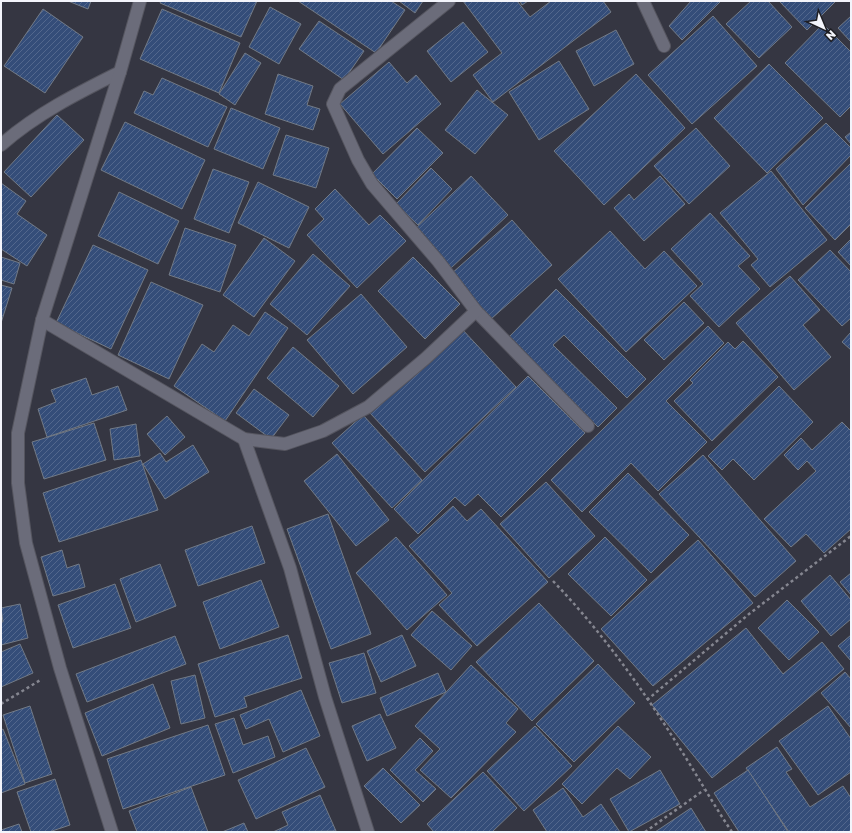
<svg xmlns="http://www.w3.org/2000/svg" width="852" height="833" font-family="'Golos Text',sans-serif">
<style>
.building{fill:url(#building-hatch);stroke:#727a86}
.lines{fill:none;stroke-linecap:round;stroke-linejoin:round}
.minor-casing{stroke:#55555f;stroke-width:14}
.path{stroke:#858690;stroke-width:2.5;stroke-dasharray:3 3;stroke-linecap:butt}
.minor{stroke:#6b6c7a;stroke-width:12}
</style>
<defs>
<pattern id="building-hatch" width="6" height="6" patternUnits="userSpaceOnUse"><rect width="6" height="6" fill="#344d79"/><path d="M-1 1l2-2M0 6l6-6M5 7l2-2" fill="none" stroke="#52678d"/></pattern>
</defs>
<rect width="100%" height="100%" fill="#353642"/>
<g class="building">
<path d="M 68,1 L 91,1 L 88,9 Z"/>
<path d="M 161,1 L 257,1 L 241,37 L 160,3 Z"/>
<path d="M 298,1 L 391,1 L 405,10 L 376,53 Z"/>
<path d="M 399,1 L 423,1 L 415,13 Z"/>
<path d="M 463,1 L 517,1 L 530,17 L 551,1 L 603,1 L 611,12 L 493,102 L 473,75 L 502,53 Z"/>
<path d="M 520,1 L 528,1 L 522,5 Z"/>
<path d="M 691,1 L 721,1 L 682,40 L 669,26 Z"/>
<path d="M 751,1 L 768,1 L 792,27 L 759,58 L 726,24 Z"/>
<path d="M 779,1 L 836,1 L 807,30 Z"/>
<path d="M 270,7 L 301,24 L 279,64 L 249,47 Z"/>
<path d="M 43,9 L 83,37 L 45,93 L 4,66 Z"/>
<path d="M 162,9 L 240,43 L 219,93 L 140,59 Z"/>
<path d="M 713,16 L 757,66 L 692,124 L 648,75 Z"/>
<path d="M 851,16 L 851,42 L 838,28 Z"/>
<path d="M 319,21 L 364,51 L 344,80 L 299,49 Z"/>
<path d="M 463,22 L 488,52 L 451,82 L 427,51 Z"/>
<path d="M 823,24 L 851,52 L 851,106 L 840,117 L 785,63 Z"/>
<path d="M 616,30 L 634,64 L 594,86 L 576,51 Z"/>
<path d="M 245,53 L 261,63 L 235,105 L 219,94 Z"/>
<path d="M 559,61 L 589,109 L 539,140 L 509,92 Z"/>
<path d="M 389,62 L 407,83 L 416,75 L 441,104 L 383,154 L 340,104 Z"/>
<path d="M 769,64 L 823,118 L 767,173 L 714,118 Z"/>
<path d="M 278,74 L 313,86 L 307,105 L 320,109 L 313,130 L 265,114 Z"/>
<path d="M 636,74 L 685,128 L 604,205 L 554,151 Z"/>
<path d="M 162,78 L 227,107 L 208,147 L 134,113 L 144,91 L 153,95 Z"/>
<path d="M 477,90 L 508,115 L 475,154 L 445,130 Z"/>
<path d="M 231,108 L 280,128 L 263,169 L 214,149 Z"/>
<path d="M 57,115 L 84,140 L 31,197 L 4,172 Z"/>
<path d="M 125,122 L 205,160 L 182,209 L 101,170 Z"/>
<path d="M 826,123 L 851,148 L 851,155 L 803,205 L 776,169 Z"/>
<path d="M 417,128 L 443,153 L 397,199 L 372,174 Z"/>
<path d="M 696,128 L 730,166 L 689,204 L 654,166 Z"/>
<path d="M 851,132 L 851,144 L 845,137 Z"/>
<path d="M 286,135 L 329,148 L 316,188 L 273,175 Z"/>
<path d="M 851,163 L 851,224 L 835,240 L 805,208 Z"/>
<path d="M 431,168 L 452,189 L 418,225 L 396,204 Z"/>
<path d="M 213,169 L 249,182 L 229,233 L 194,219 Z"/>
<path d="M 771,171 L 827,240 L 770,287 L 751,265 L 758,259 L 720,213 Z"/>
<path d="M 471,176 L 508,215 L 451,268 L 415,229 Z"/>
<path d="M 660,176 L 685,204 L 644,241 L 614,208 L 629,194 L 634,200 Z"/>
<path d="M 258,182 L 309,207 L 289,248 L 238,223 Z"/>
<path d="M 1,183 L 26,201 L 17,214 L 47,235 L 27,266 L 1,249 Z"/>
<path d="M 335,189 L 369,225 L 380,215 L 406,241 L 357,288 L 307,235 L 324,219 L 315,209 Z"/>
<path d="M 119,192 L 179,221 L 158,264 L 98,236 Z"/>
<path d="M 710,213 L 750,256 L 738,266 L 760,289 L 719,327 L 690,296 L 703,284 L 671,249 Z"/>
<path d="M 512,220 L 552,265 L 491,319 L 451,274 Z"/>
<path d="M 185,228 L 236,245 L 220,292 L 169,275 Z"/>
<path d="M 610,231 L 645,269 L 664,251 L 697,286 L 626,352 L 558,279 Z"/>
<path d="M 264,238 L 295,261 L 254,317 L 223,295 Z"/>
<path d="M 851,239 L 851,266 L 838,252 Z"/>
<path d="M 93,245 L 148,270 L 111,349 L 56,323 Z"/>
<path d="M 830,250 L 851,272 L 851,318 L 842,326 L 798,280 Z"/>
<path d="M 313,254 L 350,286 L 307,335 L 270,304 Z"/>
<path d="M 1,257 L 20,263 L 14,284 L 1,280 Z"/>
<path d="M 413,257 L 460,304 L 425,339 L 378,291 Z"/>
<path d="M 790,276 L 820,310 L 803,325 L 831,357 L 794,390 L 736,323 Z"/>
<path d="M 151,282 L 203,305 L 169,379 L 118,355 Z"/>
<path d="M 1,285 L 12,288 L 1,323 Z"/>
<path d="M 556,289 L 646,379 L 627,398 L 564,335 L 553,345 L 617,408 L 598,427 L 508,338 Z"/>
<path d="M 361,294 L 407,347 L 353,394 L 307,340 Z"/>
<path d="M 684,302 L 704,323 L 664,360 L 644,340 Z"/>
<path d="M 265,312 L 288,328 L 225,421 L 174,386 L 202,344 L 214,352 L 233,325 L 249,336 Z"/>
<path d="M 708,326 L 724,343 L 666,401 L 707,442 L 658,491 L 631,463 L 582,512 L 551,480 Z"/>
<path d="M 461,328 L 516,387 L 425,472 L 370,413 Z"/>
<path d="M 851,332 L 851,350 L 842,342 Z"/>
<path d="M 743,341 L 778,377 L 712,441 L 674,401 L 693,383 L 690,380 L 728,342 L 735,349 Z"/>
<path d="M 293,347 L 339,386 L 313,417 L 267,378 Z"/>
<path d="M 528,376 L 585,433 L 501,517 L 478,494 L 465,506 L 455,497 L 418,534 L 394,509 Z"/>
<path d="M 86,378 L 92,395 L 118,386 L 127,410 L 47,437 L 38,409 L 56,402 L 51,390 Z"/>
<path d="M 779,386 L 813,422 L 754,480 L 733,459 L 722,470 L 708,456 Z"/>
<path d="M 254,389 L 289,415 L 271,439 L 236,413 Z"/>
<path d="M 363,415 L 422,480 L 392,508 L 332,443 Z"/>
<path d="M 167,416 L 185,437 L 165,455 L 147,434 Z"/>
<path d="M 842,422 L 851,431 L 851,529 L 824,553 L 806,534 L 791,547 L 764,519 L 816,471 L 807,461 L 798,470 L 784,455 L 801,438 L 812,450 Z"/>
<path d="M 94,423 L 106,460 L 44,479 L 32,442 Z"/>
<path d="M 136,424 L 140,456 L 114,460 L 110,429 Z"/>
<path d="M 193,445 L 209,472 L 165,499 L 143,464 L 160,453 L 166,462 Z"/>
<path d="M 337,454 L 389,520 L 356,546 L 304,481 Z"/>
<path d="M 703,455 L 796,561 L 755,597 L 659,494 Z"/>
<path d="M 141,460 L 158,510 L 59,542 L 43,493 Z"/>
<path d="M 628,473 L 689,535 L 651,573 L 589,512 Z"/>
<path d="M 546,482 L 595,536 L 549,578 L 500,524 Z"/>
<path d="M 453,506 L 467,521 L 481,509 L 548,582 L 477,646 L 439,605 L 452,593 L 409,546 Z"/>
<path d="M 328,514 L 371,634 L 331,649 L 287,529 Z"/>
<path d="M 252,526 L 265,563 L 198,586 L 185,550 Z"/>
<path d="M 396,537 L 447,595 L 407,630 L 356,573 Z"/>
<path d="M 605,537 L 647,580 L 611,616 L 568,574 Z"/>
<path d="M 698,540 L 753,603 L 653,686 L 601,629 Z"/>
<path d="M 62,550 L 67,568 L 79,564 L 85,587 L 53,596 L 41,557 Z"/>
<path d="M 160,564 L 176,606 L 136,622 L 120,579 Z"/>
<path d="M 851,573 L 851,595 L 840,582 Z"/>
<path d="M 830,575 L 851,600 L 851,619 L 831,636 L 801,601 Z"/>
<path d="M 261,580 L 279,627 L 220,649 L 203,602 Z"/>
<path d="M 115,584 L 131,628 L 73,648 L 58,605 Z"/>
<path d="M 787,600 L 819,632 L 789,660 L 758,628 Z"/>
<path d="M 539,603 L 594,661 L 532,721 L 476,662 Z"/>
<path d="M 20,604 L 28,638 L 1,645 L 1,622 L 3,622 L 1,608 Z"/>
<path d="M 432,611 L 472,646 L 451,670 L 411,635 Z"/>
<path d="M 746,628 L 783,674 L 822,642 L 844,669 L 712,778 L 652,705 Z"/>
<path d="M 288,635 L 302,678 L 244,697 L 247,707 L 215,717 L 198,664 Z"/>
<path d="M 402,635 L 416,666 L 381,682 L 367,651 Z"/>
<path d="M 851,635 L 851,661 L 838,646 Z"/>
<path d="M 175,636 L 186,664 L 87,702 L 76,674 Z"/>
<path d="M 20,644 L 33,673 L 1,687 L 1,652 Z"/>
<path d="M 364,653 L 376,693 L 342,703 L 329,663 Z"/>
<path d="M 598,664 L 635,703 L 574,762 L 536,724 Z"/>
<path d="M 471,665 L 518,709 L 506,723 L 516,732 L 451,798 L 420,770 L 440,749 L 415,726 Z"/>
<path d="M 845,672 L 851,679 L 851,728 L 821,693 Z"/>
<path d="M 438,673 L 446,692 L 387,716 L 380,698 Z"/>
<path d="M 195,675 L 205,718 L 181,724 L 171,681 Z"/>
<path d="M 153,684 L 170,728 L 102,756 L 85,713 Z"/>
<path d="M 301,690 L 320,736 L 283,752 L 269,719 L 246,729 L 240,715 Z"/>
<path d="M 30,706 L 52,774 L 25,783 L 3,715 Z"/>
<path d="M 828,706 L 851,739 L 851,772 L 818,795 L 779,741 Z"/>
<path d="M 380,714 L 396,748 L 367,761 L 352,726 Z"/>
<path d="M 234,718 L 243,745 L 268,736 L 275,757 L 233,773 L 215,724 Z"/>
<path d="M 208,725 L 225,775 L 123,809 L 107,759 Z"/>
<path d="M 535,726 L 572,766 L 524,811 L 487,771 Z"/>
<path d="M 618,726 L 651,757 L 630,779 L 617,768 L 582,804 L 562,784 Z"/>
<path d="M 3,729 L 25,784 L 1,793 L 1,730 Z"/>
<path d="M 420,738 L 433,751 L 415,770 L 436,789 L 423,802 L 390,770 Z"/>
<path d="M 777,747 L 792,769 L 786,772 L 810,807 L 843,786 L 851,798 L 851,832 L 789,832 L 746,768 Z"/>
<path d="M 306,748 L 325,787 L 256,819 L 238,780 Z"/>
<path d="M 383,768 L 420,805 L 401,823 L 364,786 Z"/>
<path d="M 660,770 L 680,804 L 629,832 L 610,799 Z"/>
<path d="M 748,770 L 788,832 L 739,832 L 714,793 Z"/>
<path d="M 483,772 L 517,808 L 492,832 L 434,832 L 427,824 Z"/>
<path d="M 55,779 L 70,825 L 49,832 L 31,832 L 17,792 Z"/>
<path d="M 191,787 L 208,832 L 137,832 L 129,811 Z"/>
<path d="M 563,788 L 583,817 L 601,804 L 620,832 L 547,832 L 533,810 Z"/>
<path d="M 320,795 L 336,831 L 273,832 L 288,825 L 282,812 Z"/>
<path d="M 691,808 L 706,832 L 655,832 Z"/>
<path d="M 244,823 L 248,832 L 222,832 Z"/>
<path d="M 19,824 L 22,832 L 1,832 L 1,830 Z"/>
</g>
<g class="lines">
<defs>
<g id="minor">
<path d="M 449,1 L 340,89 L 333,104 L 358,160 L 372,184 L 438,261 L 476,311 L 588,426"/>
<path d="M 643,1 L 664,46"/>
<path d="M 1,145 C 36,114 78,93 120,72"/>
<path d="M 42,320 L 244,439 L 285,444 L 323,431 L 368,407 L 426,358 L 476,311"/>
<path d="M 244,439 L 290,568 L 325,697 L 368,832"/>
<path d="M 112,832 L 60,668 L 26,543 L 18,483 L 18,433 L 42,320 L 120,72 L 140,1"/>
</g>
</defs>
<use href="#minor" class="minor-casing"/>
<g class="path">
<path d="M 553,581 C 601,631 642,688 679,747 C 697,775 713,804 732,832"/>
<path d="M 647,700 L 749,614 L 851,536"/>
<path d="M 1,704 L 42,679"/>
<path d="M 645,832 L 704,790"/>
</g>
<use href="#minor" class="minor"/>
</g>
<rect width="852" height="833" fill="none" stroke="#f3f4fb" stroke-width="4"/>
<g transform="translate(824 28) rotate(136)" stroke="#1e1e23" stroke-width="3" paint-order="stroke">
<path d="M0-3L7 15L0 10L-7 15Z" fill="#f3f4fb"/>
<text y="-6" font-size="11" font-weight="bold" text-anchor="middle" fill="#f3f4fb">N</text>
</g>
</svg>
